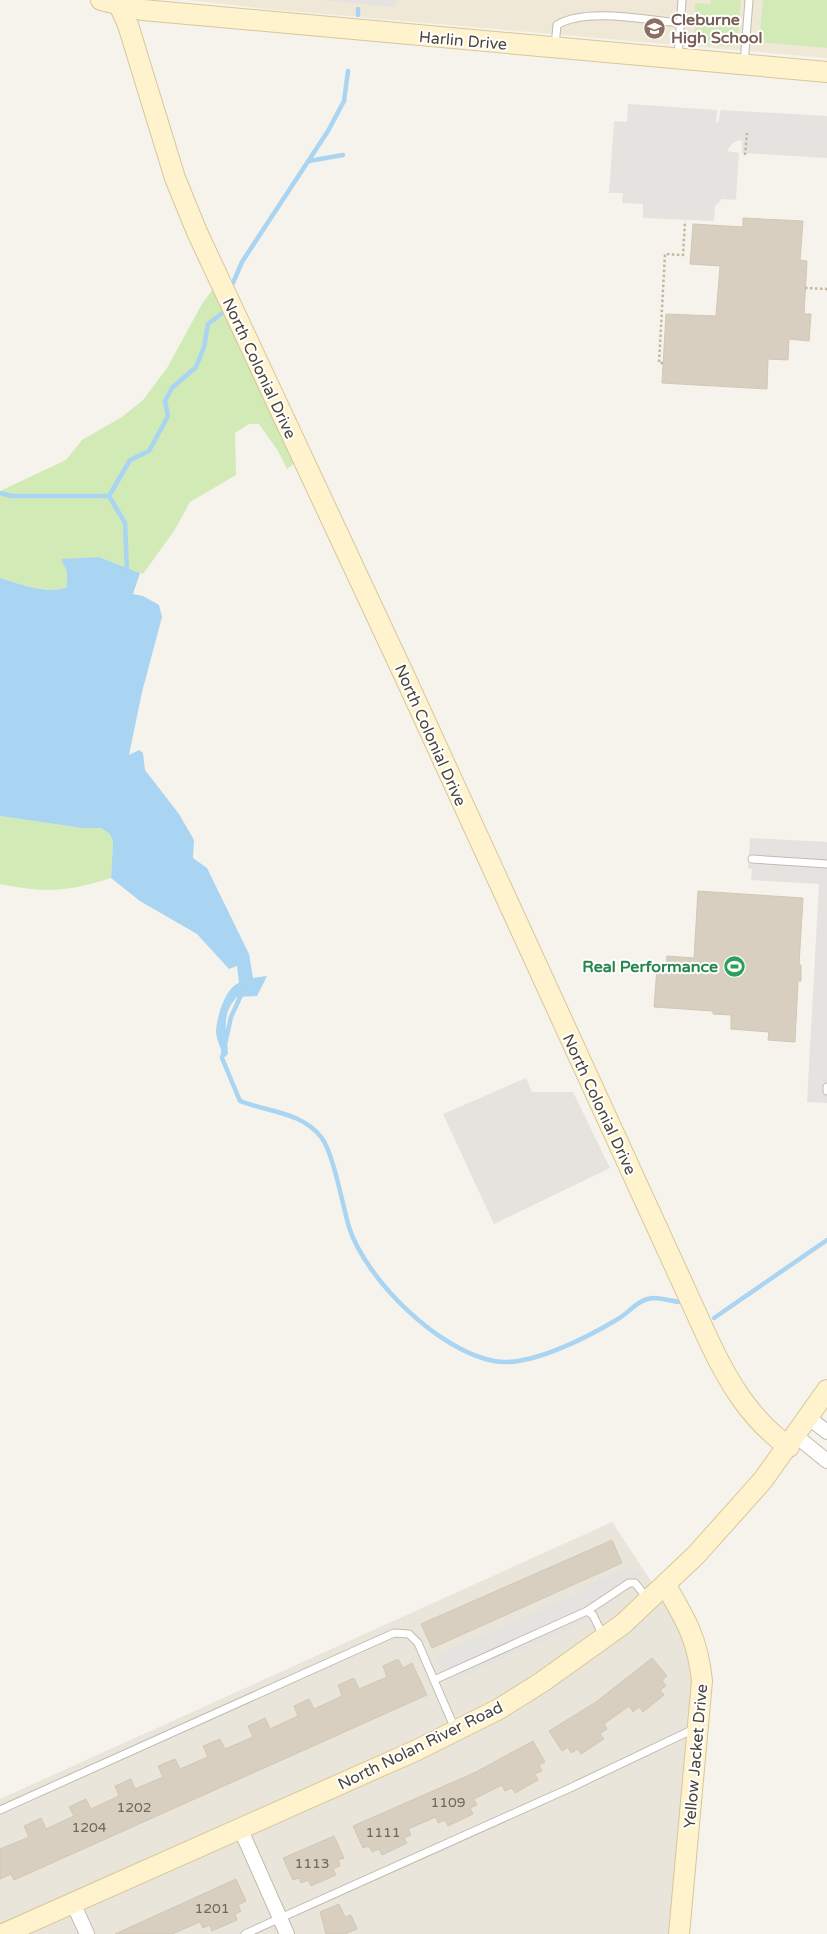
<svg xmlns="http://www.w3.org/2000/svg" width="827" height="1934" font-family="'Varela Round',sans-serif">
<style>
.residential{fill:#eae5da}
.industrial{fill:#e6e2dd}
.education{fill:#efe8d6}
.green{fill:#d2eab5}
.parking{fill:#e5e3e0}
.water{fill:#a9d4f2}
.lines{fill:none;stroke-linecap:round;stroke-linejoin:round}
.stream{stroke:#a9d4f2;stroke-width:4.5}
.building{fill:#d8cfc1;stroke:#d3c7b4}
.lane-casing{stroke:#c2bbae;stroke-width:9}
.street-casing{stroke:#c2bbae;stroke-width:16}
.secondary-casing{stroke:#d6c79b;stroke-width:22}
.path{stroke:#c4b79f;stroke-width:2.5;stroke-dasharray:2.5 2.5;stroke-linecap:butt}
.lane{stroke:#fff;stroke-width:7}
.street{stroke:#fff;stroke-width:14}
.secondary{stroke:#fff3cd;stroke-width:20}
.labels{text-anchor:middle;stroke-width:4;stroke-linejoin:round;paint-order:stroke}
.number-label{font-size:14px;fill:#6e675b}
.education-label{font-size:16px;font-weight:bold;fill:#785e54;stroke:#fff;text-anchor:start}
.street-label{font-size:16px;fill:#4b4439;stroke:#fff}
.leisure-label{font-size:16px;font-weight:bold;fill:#27864d;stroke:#fff;text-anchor:end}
</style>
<rect width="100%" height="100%" fill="#f6f3ec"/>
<path class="residential" d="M 612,1522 L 680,1625 L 695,1679 L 673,1934 L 0,1934 L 0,1799 Z"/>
<path class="industrial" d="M 526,1078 L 532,1092 L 573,1092 L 610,1168 L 494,1224 L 443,1114 Z"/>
<path class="education" d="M 188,0 L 827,0 L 827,58 L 266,9 Z"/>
<g class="green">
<path d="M 711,0 L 741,0 L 738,34 L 729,46 L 703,44 L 695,34 L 695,3 L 710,4 Z"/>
<path d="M 763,0 L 827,0 L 827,48 L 759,42 Z"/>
<path d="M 213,289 L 295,463 L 287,469 L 278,451 L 259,424 L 249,424 L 235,433 L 236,475 L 190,502 L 174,531 L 143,574 L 99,557 L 62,560 L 67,572 L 67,587 C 45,595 22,584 0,578 L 0,491 L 66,460 L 82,440 L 122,417 L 143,400 L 167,368 L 202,304 Z"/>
<path d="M 0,816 L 82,828 L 101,828 L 110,834 L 113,842 L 111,878 C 67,892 45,893 0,884 Z"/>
</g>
<g class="parking">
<path d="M 321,0 L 396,0 L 395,7 Z"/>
<path d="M 628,104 L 717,110 L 716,121 L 718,123 L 721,110 L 827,116 L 827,158 L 742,153 L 742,141 L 739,140 L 732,144 L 727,151 L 739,153 L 736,200 L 722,199 L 715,206 L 714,221 L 643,218 L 643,204 L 622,203 L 623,193 L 609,193 L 614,121 L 627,122 Z"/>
<path d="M 750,838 L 827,842 L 827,1103 L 807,1102 L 819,884 L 751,880 L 752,869 L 748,868 Z"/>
<path d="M 629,1567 L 643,1575 L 604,1609 L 585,1622 L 447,1683 L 435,1656 L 580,1592 L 586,1585 Z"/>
</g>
<path class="water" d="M 99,557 L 140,573 L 133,594 L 143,596 L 159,605 L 162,617 L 142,692 L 129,755 L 139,750 L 143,753 L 145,770 L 179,814 L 194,840 L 193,858 L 207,868 L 249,954 L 253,978 L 267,976 L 257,996 L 237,997 C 220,1015 227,1032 228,1054 L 225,1057 C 221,1051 216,1038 216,1031 C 217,1017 225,988 239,983 L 237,966 L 229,969 L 197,934 L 140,901 L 111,878 L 113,842 L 110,834 L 101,828 L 82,828 L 0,816 L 0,578 C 21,584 46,595 67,587 L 67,572 L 61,559 Z"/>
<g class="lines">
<g class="stream">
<path d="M 358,15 L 358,9"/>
<path d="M 309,161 L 343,155"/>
<path d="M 233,283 L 242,262 L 328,131 L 344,101 L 348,71"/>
<path d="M 0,493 L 11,496 L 109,496 L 130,460 L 149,451 L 168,416 L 165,401 L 172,388 L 196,367 L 204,347 L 208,324 L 224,312"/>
<path d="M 109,496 L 125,523 L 127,572"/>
<path d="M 242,993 L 231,1017 L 222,1058 L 240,1101 C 268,1112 302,1112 321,1137 C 333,1151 343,1207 349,1227 C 366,1280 439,1351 494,1361 C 529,1368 588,1337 618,1319 C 630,1312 638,1299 653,1298 C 661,1298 671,1301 679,1302"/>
<path d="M 714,1318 L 827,1240"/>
</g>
</g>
<g class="building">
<path d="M 743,218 L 803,221 L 800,260 L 807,261 L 804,314 L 811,314 L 809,341 L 789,339 L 788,360 L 768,359 L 767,389 L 662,383 L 666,314 L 716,316 L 720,266 L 690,264 L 693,224 L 743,227 Z"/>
<path d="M 698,891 L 803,898 L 799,965 L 801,965 L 801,981 L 798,981 L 795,1042 L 768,1040 L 769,1032 L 731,1029 L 731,1015 L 713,1014 L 713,1011 L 654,1007 L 657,968 L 666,968 L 667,956 L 694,958 Z"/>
<path d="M 612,1540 L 622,1563 L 432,1648 L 421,1624 Z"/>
<path d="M 652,1658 L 667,1676 L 662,1680 L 666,1686 L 660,1690 L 664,1695 L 643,1712 L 639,1707 L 633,1712 L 629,1706 L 604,1724 L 607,1729 L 600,1734 L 604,1739 L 581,1754 L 578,1749 L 571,1753 L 568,1747 L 562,1751 L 549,1731 L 596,1702 Z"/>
<path d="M 398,1659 L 403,1668 L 412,1663 L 427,1695 L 14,1880 L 11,1874 L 0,1879 L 0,1849 L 29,1837 L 24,1826 L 41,1818 L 46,1829 L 74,1816 L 69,1807 L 86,1799 L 91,1809 L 119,1796 L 115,1786 L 131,1779 L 135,1789 L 163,1777 L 158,1766 L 175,1759 L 180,1769 L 208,1757 L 203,1746 L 220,1739 L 225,1749 L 253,1737 L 248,1726 L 265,1718 L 270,1729 L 298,1716 L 294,1706 L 309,1699 L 314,1709 L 342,1696 L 338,1685 L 354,1678 L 359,1689 L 387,1677 L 383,1666 Z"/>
<path d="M 533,1741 L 545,1762 L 539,1765 L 542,1771 L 535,1774 L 538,1780 L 515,1793 L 512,1788 L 505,1791 L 502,1785 L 474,1799 L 477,1805 L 470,1808 L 473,1814 L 448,1826 L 445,1820 L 438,1823 L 436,1817 L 408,1829 L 411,1835 L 404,1838 L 407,1843 L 382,1855 L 379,1849 L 372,1852 L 369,1846 L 363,1848 L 353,1826 L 476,1772 Z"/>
<path d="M 334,1836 L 344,1858 L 338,1860 L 340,1866 L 333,1869 L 336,1875 L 311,1886 L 308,1880 L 301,1883 L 299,1878 L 293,1880 L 283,1858 Z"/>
<path d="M 236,1879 L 246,1901 L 238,1905 L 241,1911 L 235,1914 L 237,1920 L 212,1931 L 210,1925 L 203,1928 L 200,1922 L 172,1934 L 115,1934 Z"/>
<path d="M 339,1904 L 345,1917 L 351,1915 L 357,1929 L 345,1934 L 326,1934 L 320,1912 Z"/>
</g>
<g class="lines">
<defs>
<g id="lane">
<path d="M 555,46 L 557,25 C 585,7 647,20 680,23"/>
<path d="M 678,57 L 682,0"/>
<path d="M 744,64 L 749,0"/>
<path d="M 752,859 L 827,864"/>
<path d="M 827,1087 L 827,1091"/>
<path d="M 587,1611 L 629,1583 L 635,1583 L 647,1598"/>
<path d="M 434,1680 L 587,1611 L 593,1615 L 603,1636"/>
<path d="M 0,1810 L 394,1633 L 409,1634 L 418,1643 L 455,1729"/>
<path d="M 245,1934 L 570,1788 L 696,1728"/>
</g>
<g id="street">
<path d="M 809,1418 L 827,1432"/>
<path d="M 796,1436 L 827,1461"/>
<path d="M 240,1828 L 287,1934"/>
<path d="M 73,1903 L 87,1934"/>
</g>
<g id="secondary">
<path d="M 101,0 L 143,10 L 827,72"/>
<path d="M 117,0 L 128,25 L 175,178 L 197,232 L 405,677 L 709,1341 C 728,1382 751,1420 789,1447"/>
<path d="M 666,1586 C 686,1620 698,1640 702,1681 L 679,1934"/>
<path d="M 3,1934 L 417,1750 L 499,1709 L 542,1682 L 623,1624 L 696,1555 L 763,1480 L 827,1390"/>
</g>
</defs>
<use href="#lane" class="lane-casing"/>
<use href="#street" class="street-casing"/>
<use href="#secondary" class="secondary-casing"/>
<g class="path">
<path d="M 745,155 L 747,133"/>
<path d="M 805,288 L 827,289"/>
<path d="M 663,363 L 659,363 L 665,254 L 683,255 L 685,221"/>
</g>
<use href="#lane" class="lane"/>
<use href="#street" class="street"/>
<use href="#secondary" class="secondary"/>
</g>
<defs>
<symbol id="school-disc" viewBox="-11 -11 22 22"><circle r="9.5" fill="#8d6e63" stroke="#fff"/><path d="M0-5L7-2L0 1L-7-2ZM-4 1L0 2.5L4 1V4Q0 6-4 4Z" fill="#fff"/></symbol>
<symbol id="stadium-disc" viewBox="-11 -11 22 22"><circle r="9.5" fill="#2e9e5b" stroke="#fff"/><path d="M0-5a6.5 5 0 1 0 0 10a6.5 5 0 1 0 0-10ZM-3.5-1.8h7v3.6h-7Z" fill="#fff"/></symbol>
</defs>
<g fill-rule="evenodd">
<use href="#school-disc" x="642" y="16" width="25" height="25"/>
<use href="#stadium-disc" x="722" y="954" width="25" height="25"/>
</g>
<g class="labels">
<g class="number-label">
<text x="448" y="1807">1109</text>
<text x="134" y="1812">1202</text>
<text x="89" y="1832">1204</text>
<text x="383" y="1837">1111</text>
<text x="312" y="1868">1113</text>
<text x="212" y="1913">1201</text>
</g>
<g class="education-label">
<text x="671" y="25">Cleburne<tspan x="671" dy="18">High School</tspan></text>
</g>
<g class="street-label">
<text transform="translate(463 40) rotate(5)" y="6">Harlin Drive</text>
<text transform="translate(260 368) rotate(65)" y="6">North Colonial Drive</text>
<text transform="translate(431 735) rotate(66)" y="6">North Colonial Drive</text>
<text transform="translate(600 1104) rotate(65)" y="6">North Colonial Drive</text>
<text transform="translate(420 1745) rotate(-26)" y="6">North Nolan River Road</text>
<text transform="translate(695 1756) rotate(-85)" y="6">Yellow Jacket Drive</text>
</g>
<g class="leisure-label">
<text x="718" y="972">Real Performance</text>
</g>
</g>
</svg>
